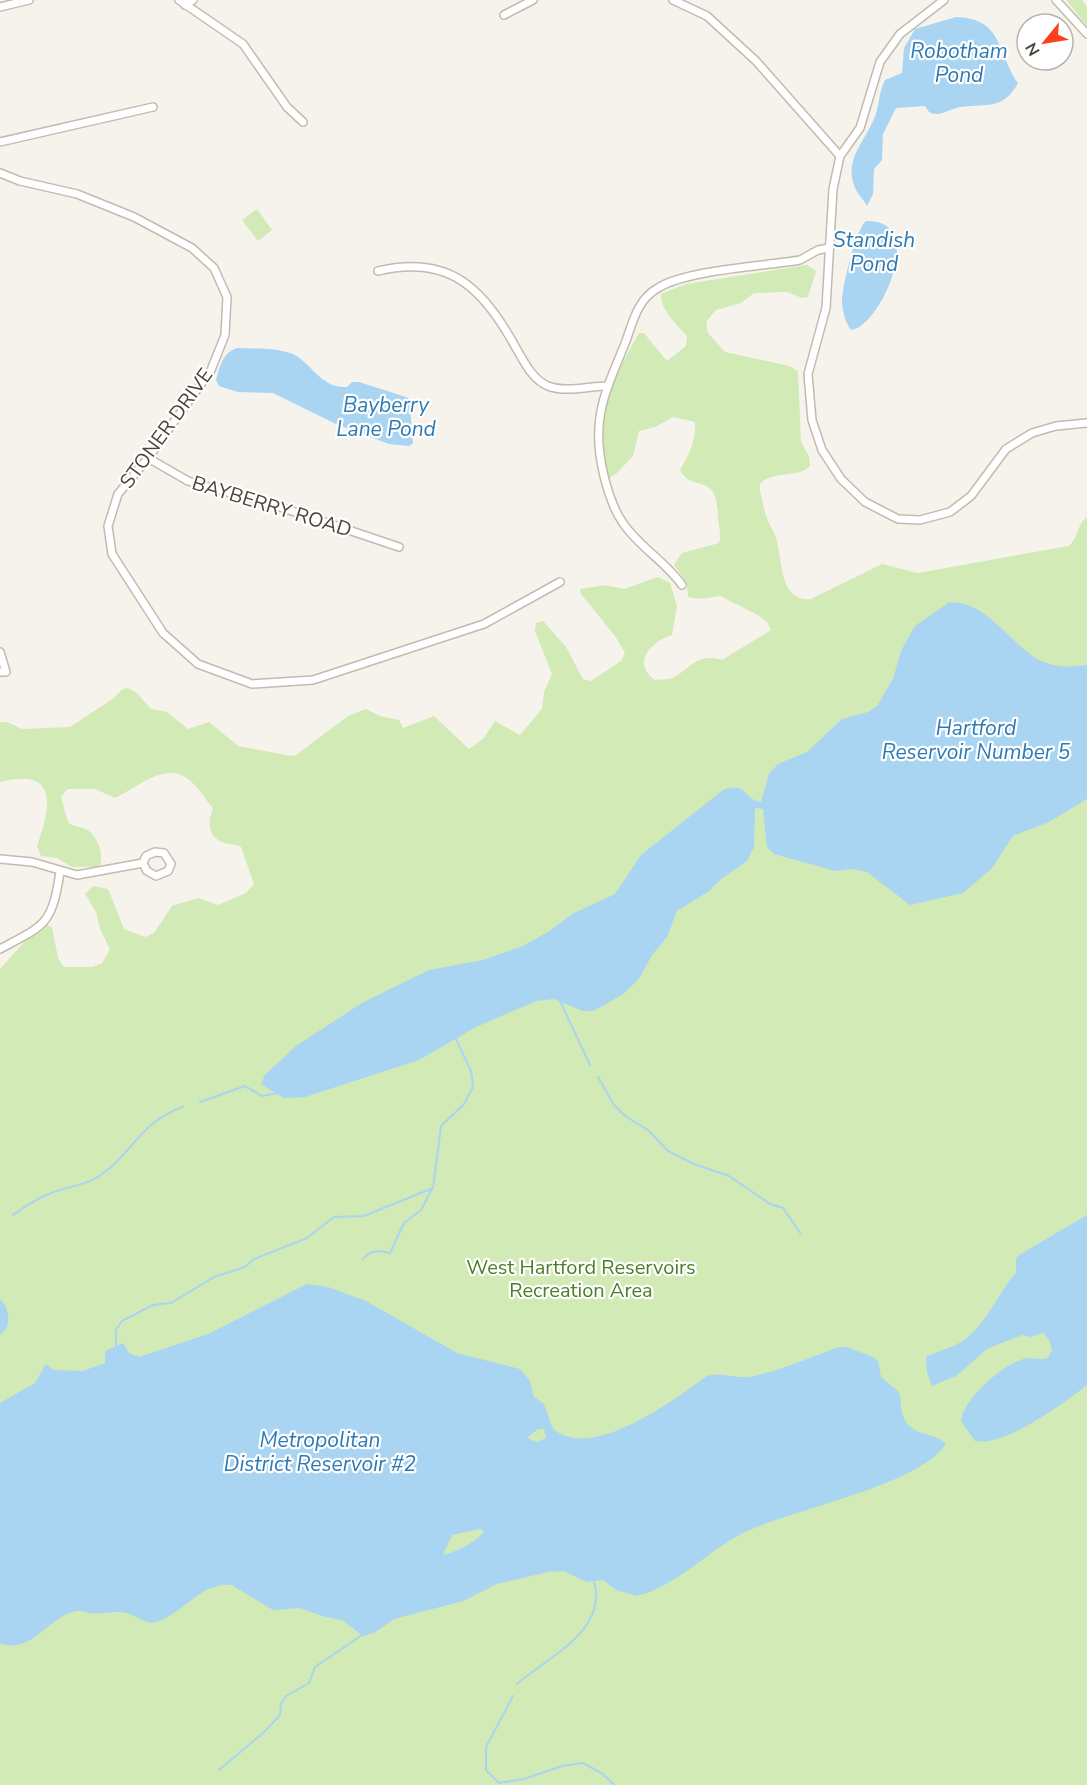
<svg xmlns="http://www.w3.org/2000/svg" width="1087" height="1785" font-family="'Nunito Sans',sans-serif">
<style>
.green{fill:#d2eab5}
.water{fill:#a9d4f2;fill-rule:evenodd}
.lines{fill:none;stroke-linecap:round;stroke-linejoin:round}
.stream{stroke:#a9d4f2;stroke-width:2}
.street-casing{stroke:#c2bbae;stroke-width:10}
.street{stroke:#fff;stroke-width:7}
.labels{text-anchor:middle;stroke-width:4.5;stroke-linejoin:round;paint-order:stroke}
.street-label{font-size:20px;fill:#4b4439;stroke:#fff}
.park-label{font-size:20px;fill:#4a7f2a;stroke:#fff}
.water-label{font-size:21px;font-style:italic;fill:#2e7ab2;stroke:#fff}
</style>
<rect width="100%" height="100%" fill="#f6f3ec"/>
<g class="green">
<path d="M 1066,0 L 1082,0 L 1087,7 L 1087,26 Z"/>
<path d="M 257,209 L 272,230 L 258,241 L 242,220 Z"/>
<path d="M 807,265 L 816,271 L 808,297 L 802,298 L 787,292 L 754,293 L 741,303 L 716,310 L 706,322 L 708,333 L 725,352 L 789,366 L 798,371 L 801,442 L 809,456 L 810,466 C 797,479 772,470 760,484 L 760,490 C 762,500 764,511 768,521 C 771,527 775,533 776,538 C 783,561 779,602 811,599 L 882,564 L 918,573 L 1068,546 C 1079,539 1075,527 1087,517 L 1087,1785 L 0,1785 L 0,969 L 25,941 L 46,925 L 52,927 L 58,958 L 64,967 L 92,967 L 102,963 L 110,949 L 100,929 L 96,912 L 85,894 L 93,886 L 108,889 L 124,929 L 145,937 L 154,933 L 172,906 L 198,898 L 218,905 L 246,893 L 254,884 L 241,847 C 234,843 229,845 222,842 C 207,836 208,821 213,808 C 205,799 198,786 188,779 C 164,761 136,789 115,798 L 95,789 L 68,789 L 61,797 L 68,822 C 74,828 84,826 90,832 C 98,839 105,857 99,867 L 72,867 L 57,858 L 41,856 L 37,846 C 51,806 59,767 0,782 L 0,722 L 7,722 L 22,729 L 70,727 L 111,700 L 123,689 L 128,688 L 137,693 L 151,709 L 167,712 L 188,729 L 209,722 L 238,746 L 291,756 L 296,755 L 348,716 L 366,709 L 380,716 L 399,720 L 403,728 L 434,716 L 469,749 L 483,739 L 495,721 L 520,735 L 542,709 L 544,692 L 552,674 L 535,631 L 536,623 L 543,621 L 566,647 L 583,679 L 591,681 L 621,661 L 625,653 L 615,636 L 581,594 L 580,589 L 605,585 L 624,589 L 658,577 L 670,583 L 677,606 L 672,635 C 651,642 631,662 655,680 C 661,679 669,680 674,677 C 694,666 697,653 722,660 L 771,630 L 767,622 L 758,615 L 720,596 L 701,599 L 688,597 L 687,583 L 674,565 L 682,553 L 719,543 C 722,532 718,526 718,515 C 717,471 692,493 680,470 C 689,455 696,441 695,422 L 673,417 L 655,427 L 639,431 L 633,456 L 616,474 L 609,478 C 586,430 615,375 639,333 L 644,333 L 667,361 L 686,346 L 687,336 C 677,325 660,310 661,294 L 686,284 Z"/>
</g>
<g class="water">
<path d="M 956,17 C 1003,18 997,53 1018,83 C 1002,113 982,102 956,108 C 946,111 939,117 929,112 L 925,106 L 896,108 L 883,134 L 882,160 L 874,169 L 873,194 L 867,206 C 864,200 859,196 856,190 C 843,161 862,146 873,121 C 880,108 878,92 885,80 L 902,73 L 904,48 L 915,29 Z"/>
<path d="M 866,221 C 930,219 879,328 851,330 C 845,322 843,312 842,303 C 841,290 856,228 866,221 Z"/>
<path d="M 237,348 C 255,349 276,347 293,354 C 313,364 321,389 347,387 L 352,382 L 359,382 L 409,398 L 413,443 L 409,446 L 389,444 L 336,424 L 273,393 L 238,392 L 219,386 L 216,380 C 220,367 222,353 237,348 Z"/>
<path d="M 948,603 C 984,597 1012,647 1041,661 C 1057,668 1070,667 1087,665 L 1087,799 L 1049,822 L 1013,836 L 992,868 L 963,893 L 910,905 L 867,872 L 851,869 L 835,871 L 774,854 L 767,847 L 763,809 L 755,808 L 754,847 L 747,861 L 721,879 L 709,891 L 677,911 L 667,937 L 652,955 L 639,979 L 623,994 L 594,1011 L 583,1011 L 554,999 L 536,1001 L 476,1027 L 419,1060 L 305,1097 L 284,1098 L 261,1084 L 265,1075 L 296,1046 L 362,1003 L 429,970 L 483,960 L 523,946 L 551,930 L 572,914 L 615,894 L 641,855 L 723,790 C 748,781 743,800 761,802 L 769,774 L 778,764 L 807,752 L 842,719 L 868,712 L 877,706 L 893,679 L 901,651 L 915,626 Z"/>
<path d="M 1087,1215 L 1087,1385 C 1064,1403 1005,1447 975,1441 L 961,1421 C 963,1400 1001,1366 1021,1360 C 1030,1356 1039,1361 1048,1358 L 1052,1350 L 1049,1339 L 1043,1333 L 1030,1337 L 1022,1335 L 987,1349 L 956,1376 L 932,1386 L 927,1373 L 926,1357 C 940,1350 957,1347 968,1337 C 989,1319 998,1293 1016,1273 L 1016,1259 L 1019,1255 Z"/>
<path d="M 307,1284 L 328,1287 L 366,1301 L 457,1353 L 520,1369 L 530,1381 L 533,1396 L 544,1404 L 553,1429 C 593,1462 673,1400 707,1376 C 722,1372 738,1380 754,1376 C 782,1370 811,1357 839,1347 L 847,1347 L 873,1357 L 878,1361 L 881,1377 L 899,1392 C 902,1400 900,1409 903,1416 C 911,1438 934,1431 946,1444 C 918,1486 792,1509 743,1533 C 706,1552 678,1585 637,1596 L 616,1590 L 603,1580 L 587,1582 L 564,1571 L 548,1572 L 497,1584 L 463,1601 L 394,1619 L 374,1633 L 363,1636 L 342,1620 L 325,1617 L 300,1608 L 273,1610 L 232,1585 C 200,1582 185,1613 156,1622 C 145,1625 137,1615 126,1613 C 114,1610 102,1615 90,1613 C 85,1612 81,1610 76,1611 C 49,1616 30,1656 0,1643 L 0,1403 L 35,1383 L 46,1364 L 54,1370 L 83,1371 L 105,1363 L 105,1351 L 123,1343 L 129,1353 L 139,1357 L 208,1334 ZM 538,1429 L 544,1429 L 546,1438 L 537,1442 L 527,1438 ZM 479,1529 L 484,1531 C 479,1541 454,1553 443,1555 L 452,1535 Z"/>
<path d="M 0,1299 C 10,1308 12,1327 0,1335 Z"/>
</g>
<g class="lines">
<g class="stream">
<path d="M 559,999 L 590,1065"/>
<path d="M 598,1077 L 614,1105 L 625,1116 L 648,1130 L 668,1151 L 694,1164 L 729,1176 L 770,1204 L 783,1208 L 801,1234"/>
<path d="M 200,1102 L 245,1086 L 262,1096 L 278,1093"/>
<path d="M 13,1215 C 24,1207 36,1199 49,1194 C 64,1187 84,1186 98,1177 C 132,1155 139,1122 183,1107"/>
<path d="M 363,1259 C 370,1250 379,1250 390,1253 L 404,1223 L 421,1210 L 432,1189"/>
<path d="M 116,1347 L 116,1330 L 122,1321 L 153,1305 L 171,1303 L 214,1277 L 245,1267 L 254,1259 L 307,1238 L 334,1217 L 364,1216 L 433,1188 L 441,1126 L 464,1104 L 473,1087 L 471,1071 L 455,1037"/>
<path d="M 517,1684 C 548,1657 608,1631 594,1581"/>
<path d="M 513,1696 L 486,1747 L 486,1770 L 499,1783 L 524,1779 L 562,1766 L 583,1763 L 603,1774 L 614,1785"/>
<path d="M 219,1770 L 264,1732 L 280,1715 L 281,1704 L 286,1696 L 309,1683 L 315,1667 L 362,1635"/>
</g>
<defs>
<g id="street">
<path d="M 179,0 L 243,44 L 287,107 L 303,122"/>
<path d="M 673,0 L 707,16 L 756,61 L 840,156"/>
<path d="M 944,0 L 900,34 L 880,62 L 860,128 L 840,156 L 833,189 L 826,308 L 808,374 L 812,420 L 822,450 L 841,479 L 865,502 L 898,519 L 920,520 L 950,512 L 971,496 L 1006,449 L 1032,433 L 1056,426 L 1087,423"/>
<path d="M 1056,0 L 1087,34"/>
<path d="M 185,5 L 193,0"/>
<path d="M 0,7 L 29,0"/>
<path d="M 504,15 L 533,0"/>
<path d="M 0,142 L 153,107"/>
<path d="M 0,173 L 20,181 L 77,194 L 134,217 L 192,248 L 214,268 L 227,297 L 225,335 L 211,370 L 148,458 L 118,494 L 108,526 L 112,554 L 163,633 L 198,664 L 252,684 L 313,680 L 484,624 L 560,582"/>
<path d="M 378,271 C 450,254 484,289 516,348 C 525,363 532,379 548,386 C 566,393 589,386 608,386"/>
<path d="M 148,458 L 188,481 L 277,506 L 399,547"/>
<path d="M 682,585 C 665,561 639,547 623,523 C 613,509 608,492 604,476 C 590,419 605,393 626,341 C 633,321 638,299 658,288 C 686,270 765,266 800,260 L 818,250 L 829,248"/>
<path d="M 0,652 L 6,672 L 0,672"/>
<path d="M 0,859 L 32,862 L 77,875 L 143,863 L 146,856 L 155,852 L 164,853 L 171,864 L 168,871 L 156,876 L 147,871 L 143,863"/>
<path d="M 0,949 C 45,925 52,925 60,872"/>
</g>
</defs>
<use href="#street" class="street-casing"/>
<use href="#street" class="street"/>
</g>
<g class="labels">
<g class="street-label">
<text transform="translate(166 428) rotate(-54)" y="7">STONER DRIVE</text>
<text transform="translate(272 506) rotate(17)" y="7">BAYBERRY ROAD</text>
</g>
<g class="park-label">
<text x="581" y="1274">West Hartford Reservoirs<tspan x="581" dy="23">Recreation Area</tspan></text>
</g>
<g class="water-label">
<text x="959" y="58">Robotham<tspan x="959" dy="24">Pond</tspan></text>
<text x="874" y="247">Standish<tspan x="874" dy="24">Pond</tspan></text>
<text x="386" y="412">Bayberry<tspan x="386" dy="24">Lane Pond</tspan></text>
<text x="976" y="735">Hartford<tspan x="976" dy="24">Reservoir Number 5</tspan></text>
<text x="320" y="1447">Metropolitan<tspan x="320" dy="24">District Reservoir #2</tspan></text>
</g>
</g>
<g transform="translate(1045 42) rotate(240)"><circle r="28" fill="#ffffff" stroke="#b7b4b0" stroke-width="1.5"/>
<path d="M0-4.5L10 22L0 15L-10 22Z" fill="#fc3f1d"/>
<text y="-9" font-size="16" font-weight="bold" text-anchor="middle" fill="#4b4439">N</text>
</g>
</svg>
